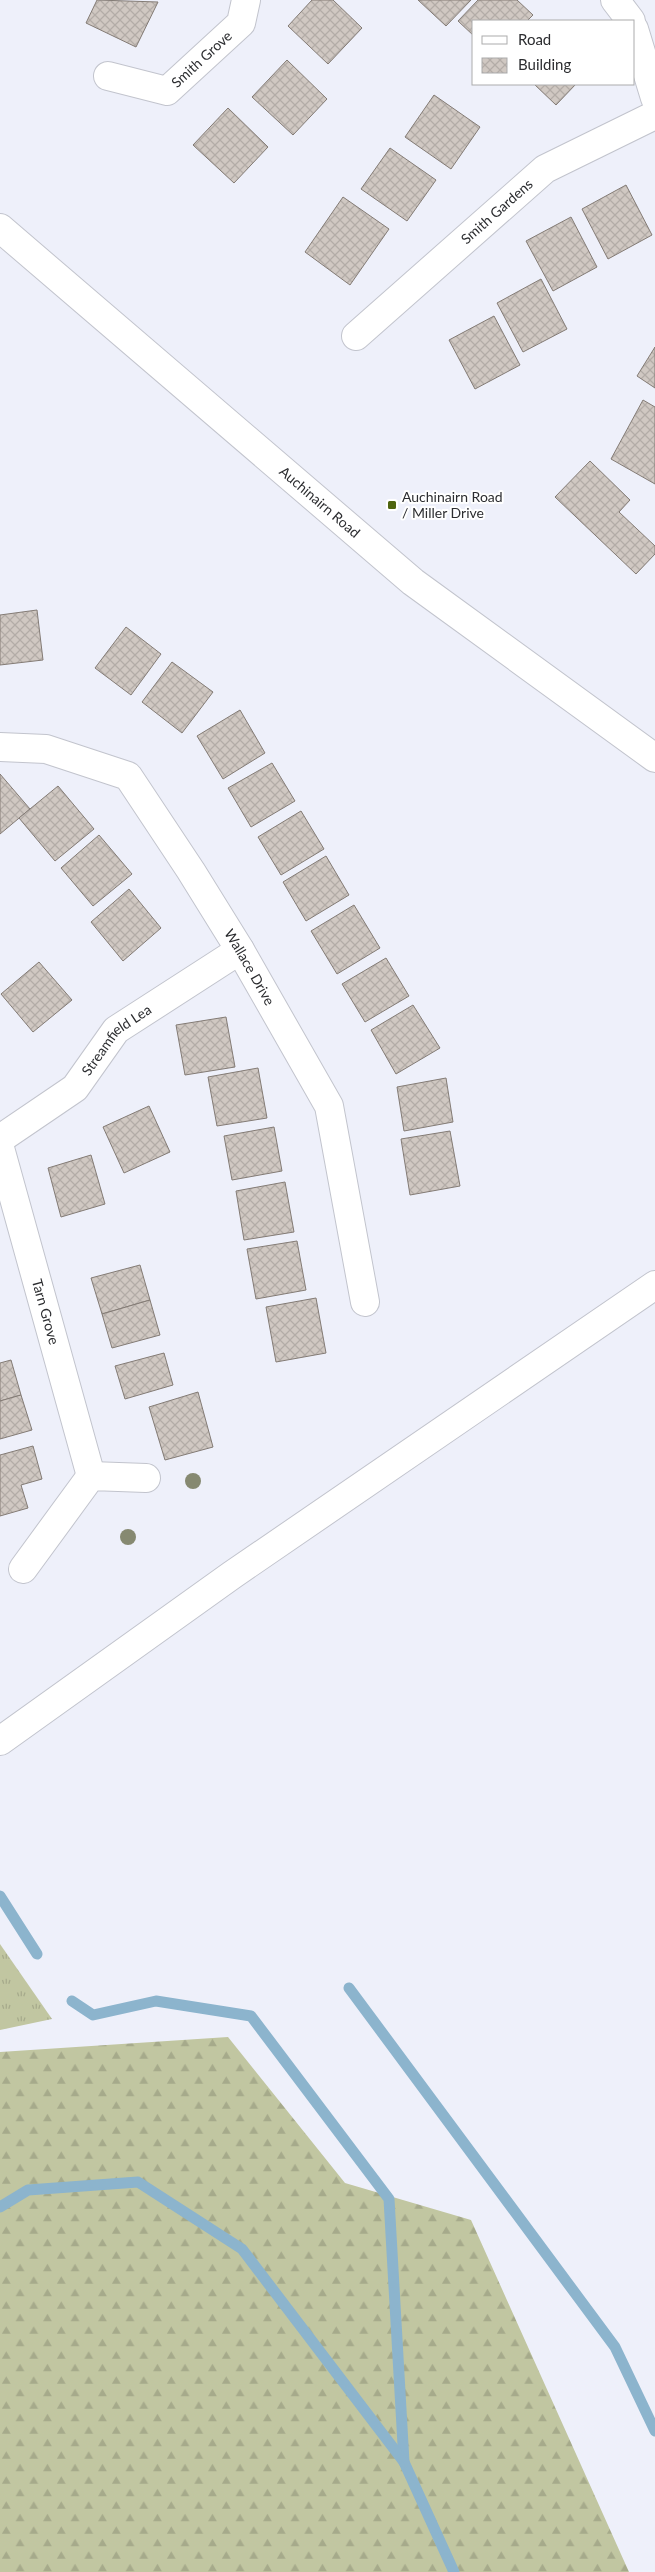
<svg xmlns="http://www.w3.org/2000/svg" width="655" height="2572" font-family="Lato,sans-serif">
<style>
.grass{fill:url(#grass-tufts)}
.forest{fill:url(#forest-firs)}
.lines{fill:none;stroke-linecap:round;stroke-linejoin:round}
.stream{stroke:#8cb4cd;stroke-width:11}
.building{fill:url(#building-cross-hatch);stroke:#837b75}
.minor-casing{stroke:#c2c4cd;stroke-width:30}
.secondary-casing{stroke:#c2c4cd;stroke-width:30}
.minor{stroke:#fff;stroke-width:28}
.secondary{stroke:#fff;stroke-width:28}
.tree{fill:#868971}
.poi-dot{fill:#4e6410;stroke:#fff;stroke-width:2}
.labels{text-anchor:middle;stroke-width:4;stroke-linejoin:round;paint-order:stroke}
.street-label{font-size:14px;fill:#2c2d30;stroke:#fff}
.poi-label{font-size:14px;fill:#2c2d30;stroke:#fff;text-anchor:start}
</style>
<defs>
<pattern id="grass-tufts" width="24" height="20" patternUnits="userSpaceOnUse" patternTransform="scale(1.25)"><rect width="24" height="20" fill="#c1c6a1"/><path d="M3 7l-1-3M5 7V3M7 7l1-3M15 17l-1-3M17 17v-4M19 17l1-3" fill="none" stroke="#a6aa8b"/></pattern>
<pattern id="forest-firs" width="22" height="20" patternUnits="userSpaceOnUse" patternTransform="scale(1.25)"><rect width="22" height="20" fill="#c1c6a1"/><path d="M5 1l3.5 6h-7zM16 11l3.5 6h-7z" fill="#a6aa8b"/></pattern>
<pattern id="building-cross-hatch" width="8" height="8" patternUnits="userSpaceOnUse" patternTransform="scale(1.25)"><rect width="8" height="8" fill="#d0c8c2"/><path d="M0 0l8 8M0 8l8-8" fill="none" stroke="#b3aca7"/></pattern>
</defs>
<rect width="100%" height="100%" fill="#eef0fa"/>
<path class="grass" d="M 0,1944 L 52,2019 L 0,2030 Z"/>
<path class="forest" d="M 228,2037 L 345,2183 L 471,2220 L 629,2572 L 0,2572 L 0,2052 Z"/>
<g class="lines">
<g class="stream">
<path d="M 0,1896 L 37,1954"/>
<path d="M 349,1988 L 615,2347 L 655,2431"/>
<path d="M 72,2001 L 93,2015 L 156,2001 L 251,2016 L 389,2199 L 404,2462 L 454,2572"/>
<path d="M 0,2207 L 28,2190 L 138,2182 L 242,2249 L 404,2462"/>
</g>
</g>
<g class="building">
<path d="M 97,0 L 158,2 L 136,47 L 86,23 Z"/>
<path d="M 312,0 L 333,0 L 362,28 L 328,64 L 288,26 Z"/>
<path d="M 418,0 L 471,0 L 446,26 Z"/>
<path d="M 478,0 L 517,0 L 533,15 L 527,21 L 474,21 L 474,36 L 458,21 Z"/>
<path d="M 287,60 L 327,99 L 293,135 L 252,97 Z"/>
<path d="M 534,84 L 576,84 L 556,105 Z"/>
<path d="M 434,95 L 480,127 L 451,169 L 405,137 Z"/>
<path d="M 228,108 L 268,147 L 234,183 L 193,145 Z"/>
<path d="M 390,148 L 436,180 L 407,221 L 361,189 Z"/>
<path d="M 626,185 L 652,235 L 608,259 L 582,209 Z"/>
<path d="M 343,197 L 389,229 L 350,285 L 305,252 Z"/>
<path d="M 571,217 L 597,267 L 553,291 L 526,241 Z"/>
<path d="M 541,279 L 567,329 L 523,352 L 497,303 Z"/>
<path d="M 494,316 L 520,365 L 475,389 L 449,340 Z"/>
<path d="M 655,347 L 655,388 L 637,376 Z"/>
<path d="M 643,400 L 655,407 L 655,484 L 611,459 Z"/>
<path d="M 590,461 L 630,500 L 619,512 L 655,546 L 655,554 L 636,574 L 555,497 Z"/>
<path d="M 37,610 L 43,660 L 0,665 L 0,615 Z"/>
<path d="M 126,627 L 161,654 L 131,695 L 95,668 Z"/>
<path d="M 172,662 L 213,692 L 182,733 L 142,702 Z"/>
<path d="M 240,710 L 265,753 L 223,779 L 197,736 Z"/>
<path d="M 272,763 L 295,801 L 251,827 L 228,788 Z"/>
<path d="M 0,774 L 30,809 L 0,834 Z"/>
<path d="M 58,786 L 94,829 L 55,861 L 19,818 Z"/>
<path d="M 301,811 L 324,849 L 281,875 L 258,837 Z"/>
<path d="M 99,835 L 132,874 L 93,906 L 61,868 Z"/>
<path d="M 326,856 L 349,895 L 306,921 L 283,882 Z"/>
<path d="M 129,889 L 161,928 L 123,961 L 91,922 Z"/>
<path d="M 354,905 L 380,948 L 337,974 L 311,931 Z"/>
<path d="M 386,958 L 409,996 L 365,1022 L 342,984 Z"/>
<path d="M 39,962 L 72,1000 L 33,1032 L 1,994 Z"/>
<path d="M 413,1005 L 440,1048 L 396,1074 L 371,1030 Z"/>
<path d="M 226,1017 L 235,1067 L 185,1075 L 176,1025 Z"/>
<path d="M 258,1068 L 267,1118 L 217,1126 L 208,1077 Z"/>
<path d="M 446,1078 L 453,1122 L 404,1131 L 397,1087 Z"/>
<path d="M 149,1106 L 170,1152 L 124,1173 L 103,1127 Z"/>
<path d="M 274,1127 L 282,1171 L 232,1180 L 224,1136 Z"/>
<path d="M 450,1131 L 460,1186 L 410,1195 L 401,1139 Z"/>
<path d="M 91,1155 L 105,1204 L 61,1217 L 48,1168 Z"/>
<path d="M 285,1182 L 294,1232 L 244,1240 L 236,1191 Z"/>
<path d="M 297,1241 L 306,1290 L 256,1299 L 247,1249 Z"/>
<path d="M 140,1265 L 150,1300 L 102,1314 L 91,1278 Z"/>
<path d="M 316,1298 L 326,1353 L 276,1362 L 266,1307 Z"/>
<path d="M 150,1300 L 160,1335 L 112,1348 L 102,1314 Z"/>
<path d="M 164,1353 L 173,1385 L 125,1399 L 115,1366 Z"/>
<path d="M 11,1360 L 21,1395 L 0,1401 L 0,1363 Z"/>
<path d="M 198,1392 L 213,1447 L 165,1460 L 149,1407 Z"/>
<path d="M 21,1395 L 32,1430 L 0,1439 L 0,1401 Z"/>
<path d="M 33,1446 L 42,1479 L 21,1485 L 28,1508 L 0,1516 L 0,1455 Z"/>
</g>
<g class="lines">
<defs>
<g id="minor">
<path d="M 615,0 L 631,21"/>
<path d="M 634,29 L 655,98"/>
<path id="s1" d="M 108,76 L 167,91 L 241,23 L 246,0"/>
<path id="s2" d="M 356,336 L 545,169 L 655,115"/>
<path id="s3" d="M 0,747 L 46,749 L 128,776 L 191,871 L 240,950 L 329,1106 L 365,1302"/>
<path id="s4" d="M 0,1139 L 75,1088 L 116,1030 L 240,950"/>
<path id="s5" d="M 0,1148 L 91,1476"/>
<path d="M 23,1569 L 91,1476 L 146,1478"/>
</g>
<g id="secondary">
<path id="s6" d="M 0,228 L 413,582 L 655,758"/>
<path d="M 0,1741 L 232,1575 L 655,1285"/>
</g>
</defs>
<use href="#minor" class="minor-casing"/>
<use href="#secondary" class="secondary-casing"/>
<use href="#minor" class="minor"/>
<use href="#secondary" class="secondary"/>
</g>
<g class="tree">
<circle cx="193" cy="1481" r="8"/>
<circle cx="128" cy="1537" r="8"/>
</g>
<rect class="poi-dot" x="387" y="500" width="10" height="10" rx="2.5"/>
<g class="labels">
<g class="street-label">
<text dy="5" stroke="none"><textPath href="#s1" startOffset="108">Smith Grove</textPath></text>
<text dy="5" stroke="none"><textPath href="#s2" startOffset="188">Smith Gardens</textPath></text>
<text dy="5" stroke="none"><textPath href="#s6" startOffset="421">Auchinairn Road</textPath></text>
<text dy="5" stroke="none"><textPath href="#s3" startOffset="359">Wallace Drive</textPath></text>
<text dy="5" stroke="none"><textPath href="#s4" startOffset="155">Streamfield Lea</textPath></text>
<text dy="5" stroke="none"><textPath href="#s5" startOffset="170">Tarn Grove</textPath></text>
</g>
<g class="poi-label">
<text x="402" y="502">Auchinairn Road<tspan x="402" dy="16">/ Miller Drive</tspan></text>
</g>
</g>
<rect x="472" y="20" width="162" height="65" fill="#ffffff" stroke="#ababac"/>
<rect x="482" y="36" width="25" height="8" fill="#ffffff" stroke="#ababac"/>
<text x="518" y="45" font-size="15" fill="#2c2d30">Road</text>
<rect x="482" y="58" width="25" height="15" fill="url(#building-cross-hatch)" stroke="#ababac"/>
<text x="518" y="70" font-size="15" fill="#2c2d30">Building</text>
</svg>
